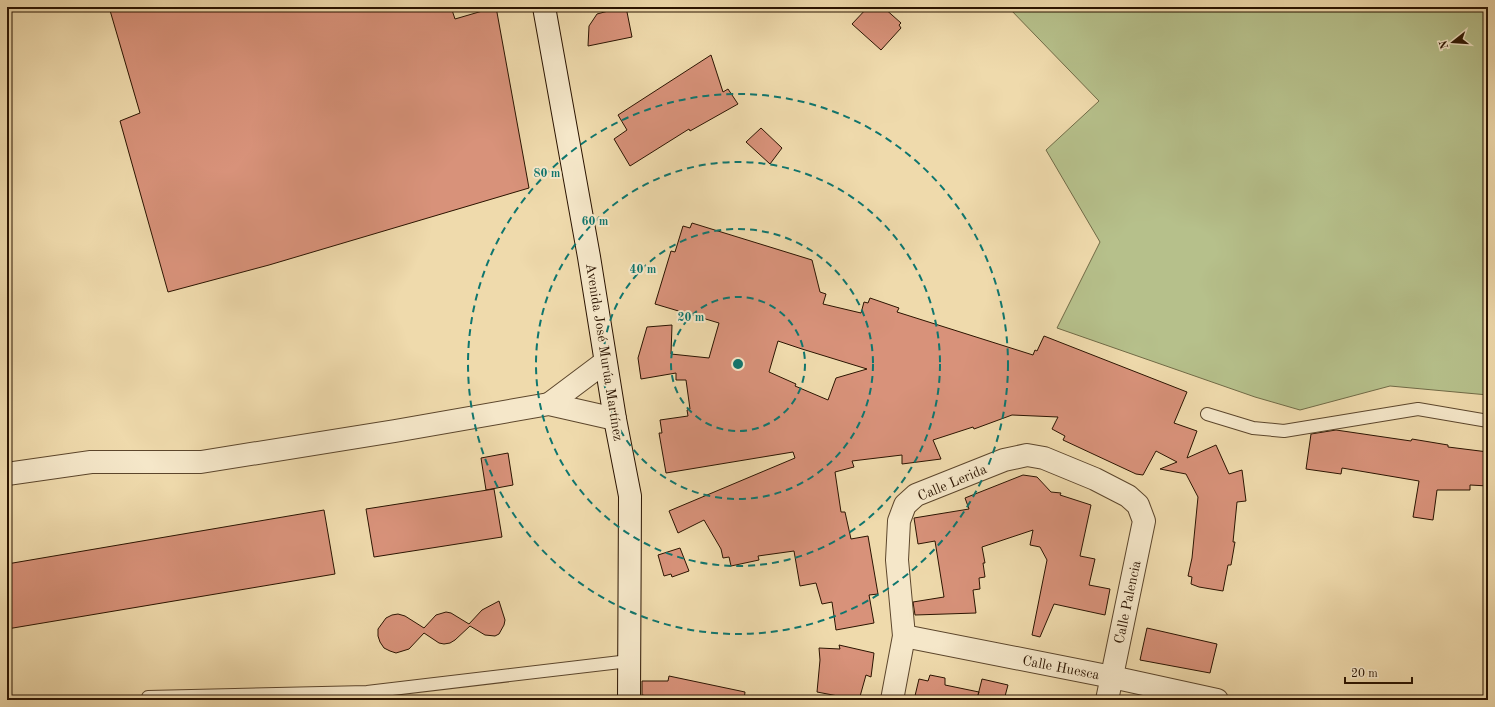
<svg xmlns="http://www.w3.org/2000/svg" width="1495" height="707" font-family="'Old Standard TT',serif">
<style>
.green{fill:#b6c08b;stroke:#706a46}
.building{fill:#d8927a;stroke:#2b1401;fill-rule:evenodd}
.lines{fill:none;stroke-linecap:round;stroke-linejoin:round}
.service-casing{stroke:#5c462c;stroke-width:14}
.minor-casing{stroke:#5c462c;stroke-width:24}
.secondary-casing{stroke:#2b1401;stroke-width:24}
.service{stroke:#f5e7c9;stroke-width:12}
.minor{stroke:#f5e7c9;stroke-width:22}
.secondary{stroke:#f5e7c9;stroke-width:22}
.ring{fill:none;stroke:#0f766e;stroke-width:2;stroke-dasharray:7 5}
.labels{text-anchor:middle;stroke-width:4;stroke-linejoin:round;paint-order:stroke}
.street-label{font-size:14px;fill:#2b1401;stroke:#f5e7c9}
.centre{fill:#0f766e;stroke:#f5e7c9;stroke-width:2}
.ring-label{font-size:12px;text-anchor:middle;font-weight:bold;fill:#0f766e;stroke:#f5e7c9;stroke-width:4;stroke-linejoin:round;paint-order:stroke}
</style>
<rect width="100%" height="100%" fill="#efdaac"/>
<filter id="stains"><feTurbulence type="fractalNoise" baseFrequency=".005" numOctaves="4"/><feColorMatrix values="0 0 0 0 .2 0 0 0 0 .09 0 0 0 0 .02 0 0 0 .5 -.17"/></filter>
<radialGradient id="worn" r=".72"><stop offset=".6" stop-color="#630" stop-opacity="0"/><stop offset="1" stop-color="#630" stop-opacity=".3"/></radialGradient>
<path class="green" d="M 1008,7 L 1488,7 L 1488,395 L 1390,386 L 1300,410 L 1255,397 L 1057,328 L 1100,242 L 1046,150 L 1099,101 Z"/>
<g class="building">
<path d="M 109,7 L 451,7 L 455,19 L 496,7 L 529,188 L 269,265 L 168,292 L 120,121 L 140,113 Z"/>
<path d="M 623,7 L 626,7 L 632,37 L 588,46 L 589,26 L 597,14 Z"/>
<path d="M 868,7 L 883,7 L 901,23 L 899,25 L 901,28 L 881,50 L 852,24 Z"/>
<path d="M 711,55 L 723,92 L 728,89 L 738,104 L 690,131 L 689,129 L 630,166 L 614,139 L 627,130 L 618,115 Z"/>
<path d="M 761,128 L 782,148 L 770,164 L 746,142 Z"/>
<path d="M 692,223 L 812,260 L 820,292 L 826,294 L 823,304 L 861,313 L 864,302 L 868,303 L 870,298 L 899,308 L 897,312 L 1033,355 L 1035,350 L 1037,351 L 1044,336 L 1187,392 L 1174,423 L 1197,431 L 1187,458 L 1216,445 L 1229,474 L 1242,470 L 1246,501 L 1237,502 L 1233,542 L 1235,542 L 1231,565 L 1228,565 L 1223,591 L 1199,587 L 1191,584 L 1192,577 L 1188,576 L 1192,558 L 1198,497 L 1186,474 L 1160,469 L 1177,462 L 1156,451 L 1143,475 L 1136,474 L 1063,440 L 1065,436 L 1052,429 L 1058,417 L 1012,415 L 974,429 L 973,427 L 933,440 L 941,459 L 902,464 L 902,455 L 852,461 L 854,467 L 835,472 L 841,512 L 845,512 L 851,539 L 868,536 L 878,594 L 869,595 L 874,623 L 836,630 L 832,602 L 822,604 L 816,583 L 800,586 L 794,551 L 758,556 L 759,560 L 731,566 L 729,557 L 723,558 L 721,549 L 704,520 L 678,533 L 669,511 L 795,458 L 793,452 L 666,473 L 659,433 L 662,433 L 660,420 L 688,416 L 687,410 L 690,409 L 686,380 L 676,380 L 676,373 L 641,379 L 638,358 L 647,327 L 672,325 L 671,354 L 709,358 L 719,323 L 655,304 L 671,251 L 675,252 L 683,226 L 690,228 ZM 778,341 L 802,349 L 867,369 L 836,378 L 828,400 L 795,386 L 796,384 L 769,372 Z"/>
<path d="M 1336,430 L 1411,441 L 1412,439 L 1448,445 L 1448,447 L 1488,452 L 1488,486 L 1470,485 L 1470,490 L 1437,490 L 1433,520 L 1413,517 L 1419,481 L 1342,468 L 1341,474 L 1306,469 L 1311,434 Z"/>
<path d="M 508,453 L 513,485 L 486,490 L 481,458 Z"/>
<path d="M 1023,475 L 1037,477 L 1051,492 L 1061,493 L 1060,495 L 1091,505 L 1080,556 L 1095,559 L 1089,585 L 1110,589 L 1105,615 L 1054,604 L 1040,637 L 1032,635 L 1047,560 L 1040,547 L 1030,545 L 1033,530 L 982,547 L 985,563 L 983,563 L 985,577 L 979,578 L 980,589 L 973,590 L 976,613 L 915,615 L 913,602 L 944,597 L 935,541 L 918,544 L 914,518 L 969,509 L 965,498 Z"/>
<path d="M 494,489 L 502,537 L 374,557 L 366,509 Z"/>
<path d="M 324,510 L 335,574 L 7,629 L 7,564 Z"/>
<path d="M 680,548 L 689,571 L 672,577 L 671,574 L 664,576 L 658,555 Z"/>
<path d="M 499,601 L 505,620 L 504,625 L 499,634 L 495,636 L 485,635 L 470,626 L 455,640 L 450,643 L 444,644 L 439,643 L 424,633 L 409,649 L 396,653 L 390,651 L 384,648 L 380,642 L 378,636 L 378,629 L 386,618 L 392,615 L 398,614 L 405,616 L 424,628 L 436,615 L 446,612 L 451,613 L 469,624 L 482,610 Z"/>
<path d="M 1147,628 L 1217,644 L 1210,673 L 1140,660 Z"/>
<path d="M 839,645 L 874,653 L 871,677 L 866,675 L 859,700 L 817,692 L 820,660 L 819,648 L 840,649 Z"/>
<path d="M 930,675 L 945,678 L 945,685 L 979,692 L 978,695 L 982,679 L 1008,685 L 1004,700 L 914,700 L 919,679 L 928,681 Z"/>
<path d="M 669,676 L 745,692 L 744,700 L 669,700 L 642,695 L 642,681 L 668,681 Z"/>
</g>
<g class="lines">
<defs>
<g id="service">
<path d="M 1207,414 L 1253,428 L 1284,431 L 1418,409 L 1488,421"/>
<path d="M 148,697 L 367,692 L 629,661"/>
</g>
<g id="minor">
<path d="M 549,404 L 605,362"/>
<path d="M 7,474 L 91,462 L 201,462 L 395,431 L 549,404 L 615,419"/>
<path d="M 904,636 L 1112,677 L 1217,700"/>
<path d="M 892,700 L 904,636 L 897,560 L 899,521 L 905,505 L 916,495 L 1004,460 L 1027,455 L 1044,458 L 1095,479 L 1128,496 L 1138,505 L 1144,521 L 1107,700"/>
</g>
<path id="secondary" d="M 544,7 L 589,257 L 615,419 L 630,496 L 629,700"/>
</defs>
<use href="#service" class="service-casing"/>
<use href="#minor" class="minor-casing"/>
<use href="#secondary" class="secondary-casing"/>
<use href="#service" class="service"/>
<use href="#minor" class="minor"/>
<use href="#secondary" class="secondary"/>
</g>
<g class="ring">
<circle cx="738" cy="364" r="67"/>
<circle cx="738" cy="364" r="135"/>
<circle cx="738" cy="364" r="202"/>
<circle cx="738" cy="364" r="270"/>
</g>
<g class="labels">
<g class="street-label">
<text transform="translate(605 352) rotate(81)" y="5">Avenida José Murúa Martínez</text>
<text transform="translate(952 482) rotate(-23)" y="5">Calle Lerida</text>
<text transform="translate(1127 602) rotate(-78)" y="5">Calle Palencia</text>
<text transform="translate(1061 667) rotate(11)" y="5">Calle Huesca</text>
</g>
</g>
<circle cx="738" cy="364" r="6" class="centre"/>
<g class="ring-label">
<text x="547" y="177">80 m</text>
<text x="595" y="225">60 m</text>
<text x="643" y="273">40 m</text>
<text x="691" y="321">20 m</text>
</g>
<rect width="1495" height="707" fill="none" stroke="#efdaac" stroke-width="24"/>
<rect x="8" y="8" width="1479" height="691" fill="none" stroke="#2b1401" stroke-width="2"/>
<rect x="12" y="12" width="1471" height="683" fill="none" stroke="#2b1401"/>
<g transform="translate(1453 42) rotate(253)" stroke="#f5e7c9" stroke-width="3" paint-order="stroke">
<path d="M0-3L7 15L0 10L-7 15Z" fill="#2b1401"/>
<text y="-6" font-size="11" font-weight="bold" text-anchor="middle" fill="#2b1401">N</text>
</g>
<path d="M1345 677v6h67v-6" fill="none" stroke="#2b1401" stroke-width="2"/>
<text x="1351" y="677" font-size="12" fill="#2b1401" stroke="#f5e7c9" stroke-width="3" paint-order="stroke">20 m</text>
<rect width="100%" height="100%" filter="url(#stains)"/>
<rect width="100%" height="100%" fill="url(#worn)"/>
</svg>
